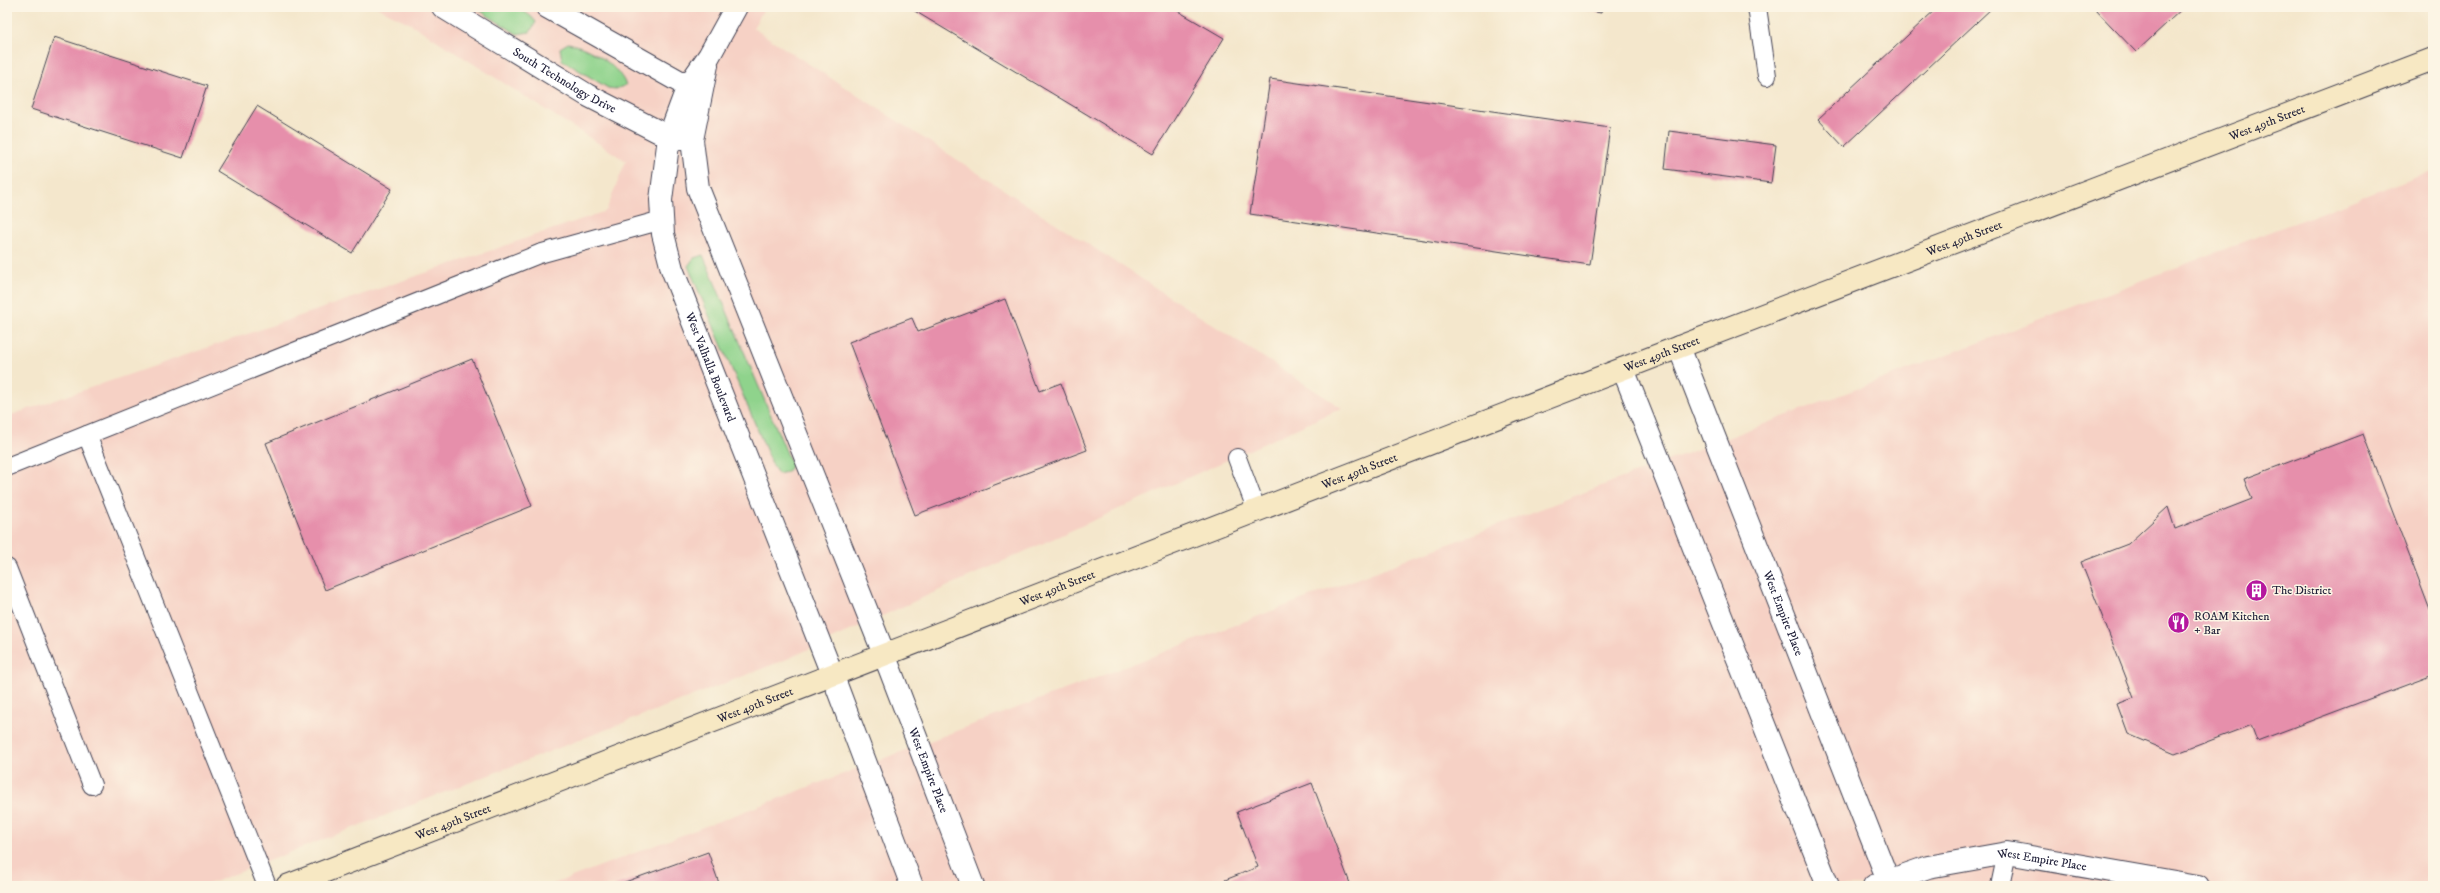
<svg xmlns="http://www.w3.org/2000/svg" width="2440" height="893" font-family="'IM FELL DW Pica',serif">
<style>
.built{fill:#f6d1c5}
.green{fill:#8fd38c;stroke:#587a64}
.building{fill:#e68fab}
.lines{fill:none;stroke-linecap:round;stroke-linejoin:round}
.lane-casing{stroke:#424051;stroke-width:20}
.street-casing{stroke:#424051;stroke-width:24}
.secondary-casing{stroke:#424051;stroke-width:24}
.lane{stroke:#fff;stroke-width:18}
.street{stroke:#fff;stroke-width:22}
.secondary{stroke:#f7e8c3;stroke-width:22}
.labels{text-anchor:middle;stroke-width:3;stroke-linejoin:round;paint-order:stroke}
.street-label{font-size:12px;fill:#22223b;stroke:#fcf5e5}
.poi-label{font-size:12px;fill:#22223b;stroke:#fcf5e5;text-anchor:start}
</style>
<rect width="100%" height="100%" fill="#fcf5e5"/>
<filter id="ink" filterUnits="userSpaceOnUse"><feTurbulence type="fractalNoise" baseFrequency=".025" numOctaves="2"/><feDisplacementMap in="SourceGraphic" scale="8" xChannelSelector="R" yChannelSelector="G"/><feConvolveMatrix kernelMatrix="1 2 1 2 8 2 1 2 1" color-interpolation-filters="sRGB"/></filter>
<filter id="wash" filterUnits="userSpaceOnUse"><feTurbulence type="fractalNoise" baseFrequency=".012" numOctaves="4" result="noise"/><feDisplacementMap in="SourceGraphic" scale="16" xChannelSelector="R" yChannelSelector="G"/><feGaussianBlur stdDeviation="0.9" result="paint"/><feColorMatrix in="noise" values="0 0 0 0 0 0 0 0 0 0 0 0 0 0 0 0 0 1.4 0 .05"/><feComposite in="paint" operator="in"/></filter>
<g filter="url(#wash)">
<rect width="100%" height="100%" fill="#f4e7cc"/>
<g class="built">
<path d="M 376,7 L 765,7 L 753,28 L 1342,408 L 787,659 L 204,886 L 7,886 L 7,404 L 11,415 L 606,211 L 626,161 L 411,24 Z"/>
<path d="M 2433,170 L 2433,886 L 548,886 Z"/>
</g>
<g class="green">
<path d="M 474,7 C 496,7 521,2 536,22 L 530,32 L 517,34 Z"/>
<path d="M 568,43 C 589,47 618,65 626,85 L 616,89 L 608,88 L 562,60 L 560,48 Z"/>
<path d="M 703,255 L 792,465 L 787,472 L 778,474 L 773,466 L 688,266 L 694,258 Z"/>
</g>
<g id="blocks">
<g class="building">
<path d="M 908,7 L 1171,7 L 1224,38 L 1153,154 Z"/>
<path d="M 1569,7 L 1602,7 L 1601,13 Z"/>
<path d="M 1938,7 L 1993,7 L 1844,147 L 1818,119 Z"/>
<path d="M 2093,7 L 2184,7 L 2136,52 Z"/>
<path d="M 54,37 L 207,86 L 183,158 L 31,109 Z"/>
<path d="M 1270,79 L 1610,128 L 1590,265 L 1250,214 Z"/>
<path d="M 257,106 L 392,189 L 352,253 L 217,171 Z"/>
<path d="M 1669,131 L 1776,145 L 1771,183 L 1665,169 Z"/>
<path d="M 1005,299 L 1040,391 L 1061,383 L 1087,450 L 915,515 L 849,342 L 912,318 L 918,332 Z"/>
<path d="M 472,359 L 532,506 L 325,590 L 266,443 Z"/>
<path d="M 2363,434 L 2433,618 L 2433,675 L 2257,741 L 2251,725 L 2175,754 L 2128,734 L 2117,704 L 2134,698 L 2081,562 L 2128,544 L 2168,507 L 2175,529 L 2252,499 L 2244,479 Z"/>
<path d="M 1312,783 L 1351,886 L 1227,886 L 1225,880 L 1258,867 L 1237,812 Z"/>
<path d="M 708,852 L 720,886 L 614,886 Z"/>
</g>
</g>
</g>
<g filter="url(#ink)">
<use href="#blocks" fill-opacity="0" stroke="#424051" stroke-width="1"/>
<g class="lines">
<defs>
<g id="lane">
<path d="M 1757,7 L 1767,76"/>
<path d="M 87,435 L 267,886"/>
<path d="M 1237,458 L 1257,511"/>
<path d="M 7,467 L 539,254 L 662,220"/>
<path d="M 7,568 L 92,785"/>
<path d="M 2000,886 L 2007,853"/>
</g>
<g id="street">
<path id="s1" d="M 443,7 L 587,95 L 669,137 L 683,139"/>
<path d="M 547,7 L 700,93"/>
<path id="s2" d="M 736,7 L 709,56 L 688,86 L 669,137 L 661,200 L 663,234 L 672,269 L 832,674 L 912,886"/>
<path id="s3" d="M 707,65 L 692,140 L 698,188 L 884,654 L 973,886"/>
<path id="s4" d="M 1679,347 L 1888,880"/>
<path d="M 1623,369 L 1828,886"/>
<path id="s5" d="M 1874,886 L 1928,867 L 2007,853 L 2198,886"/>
</g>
<g id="secondary">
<path id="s6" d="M 287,886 L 1679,347 L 2433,59"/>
</g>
</defs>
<use href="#lane" class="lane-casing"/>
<use href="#street" class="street-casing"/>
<use href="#secondary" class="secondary-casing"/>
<use href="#lane" class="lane"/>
<use href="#street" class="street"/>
<use href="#secondary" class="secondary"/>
</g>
</g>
<defs>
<symbol id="building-disc" viewBox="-11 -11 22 22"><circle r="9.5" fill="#b5179e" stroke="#fcf5e5"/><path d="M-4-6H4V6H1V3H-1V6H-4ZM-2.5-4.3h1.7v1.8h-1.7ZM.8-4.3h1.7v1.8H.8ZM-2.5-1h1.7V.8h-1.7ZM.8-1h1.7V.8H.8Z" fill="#fff"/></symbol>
<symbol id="restaurant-disc" viewBox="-11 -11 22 22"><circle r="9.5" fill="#b5179e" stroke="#fcf5e5"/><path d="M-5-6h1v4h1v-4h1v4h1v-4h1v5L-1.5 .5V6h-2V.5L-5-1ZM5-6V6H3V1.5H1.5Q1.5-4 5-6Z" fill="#fff"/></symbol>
</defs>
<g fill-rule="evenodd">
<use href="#building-disc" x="2244" y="578" width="25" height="25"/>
<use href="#restaurant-disc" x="2166" y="610" width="25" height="25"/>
</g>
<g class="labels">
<g class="street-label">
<text dy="4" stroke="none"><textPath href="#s1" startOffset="142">South Technology Drive</textPath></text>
<text dy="4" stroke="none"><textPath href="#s6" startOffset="2122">West 49th Street</textPath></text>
<text dy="4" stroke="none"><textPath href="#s6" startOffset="1798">West 49th Street</textPath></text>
<text dy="4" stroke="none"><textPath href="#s6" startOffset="1474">West 49th Street</textPath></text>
<text dy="4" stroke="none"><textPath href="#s2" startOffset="386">West Valhalla Boulevard</textPath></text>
<text dy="4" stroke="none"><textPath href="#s6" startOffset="1150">West 49th Street</textPath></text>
<text dy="4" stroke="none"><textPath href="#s6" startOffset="826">West 49th Street</textPath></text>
<text dy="4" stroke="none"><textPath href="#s4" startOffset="286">West Empire Place</textPath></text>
<text dy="4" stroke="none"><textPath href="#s6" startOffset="502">West 49th Street</textPath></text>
<text dy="4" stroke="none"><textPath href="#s3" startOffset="751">West Empire Place</textPath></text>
<text dy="4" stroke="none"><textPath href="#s6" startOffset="178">West 49th Street</textPath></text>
<text dy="4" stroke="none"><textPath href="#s5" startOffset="173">West Empire Place</textPath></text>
</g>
<g class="poi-label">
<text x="2272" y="594">The District</text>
<text x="2194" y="620">ROAM Kitchen<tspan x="2194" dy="14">+ Bar</tspan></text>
</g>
</g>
<rect width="2440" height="893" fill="none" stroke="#fcf5e5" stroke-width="24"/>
</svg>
